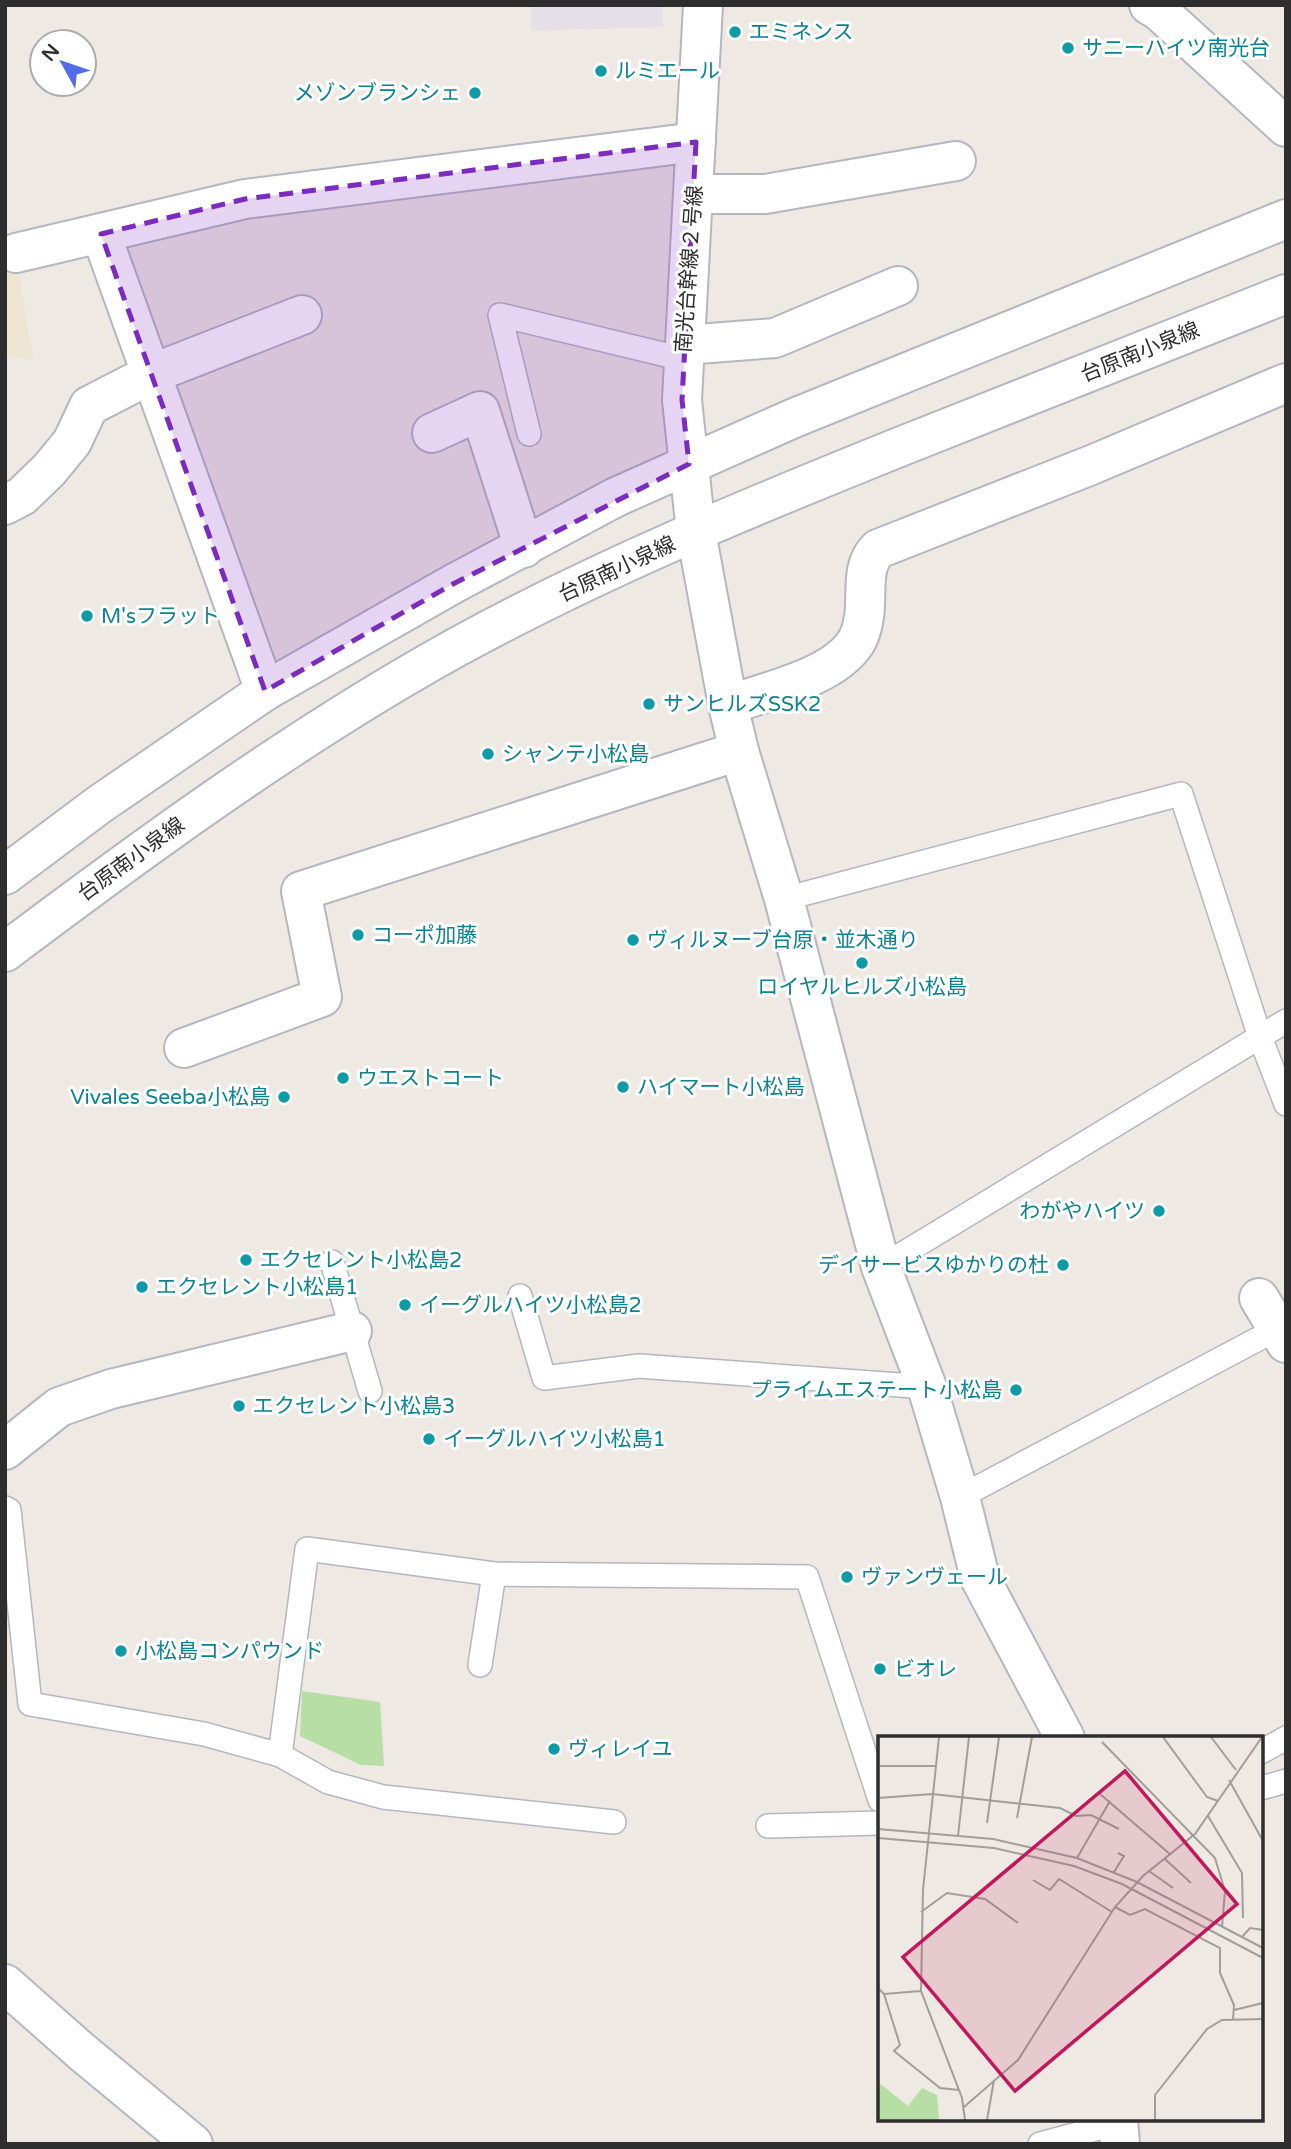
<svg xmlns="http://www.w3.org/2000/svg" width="1291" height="2149" font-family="'Varela Round','Noto Sans JP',sans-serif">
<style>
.industrial{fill:#e3e1e7}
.education{fill:#ede5d4}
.green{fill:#b6dea5}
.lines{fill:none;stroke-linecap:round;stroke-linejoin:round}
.service-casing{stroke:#b5b7c0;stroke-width:26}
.minor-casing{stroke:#b5b7c0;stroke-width:42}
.tertiary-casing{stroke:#b5b7c0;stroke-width:42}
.service{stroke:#fff;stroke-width:23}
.minor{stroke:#fff;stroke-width:38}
.tertiary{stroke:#fff;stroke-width:38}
.marked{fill:#7b2cbf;fill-opacity:0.2;stroke:#7b2cbf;stroke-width:5;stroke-dasharray:14 9;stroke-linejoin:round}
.culture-dot{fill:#0f9aa8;stroke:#fff;stroke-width:2.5}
.labels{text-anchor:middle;stroke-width:6;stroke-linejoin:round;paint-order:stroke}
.culture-label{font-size:21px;fill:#0d838f;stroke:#fff;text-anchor:start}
.street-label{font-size:21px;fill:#2e2e2e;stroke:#fff}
.inset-road{fill:none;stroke:#a19e9a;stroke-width:2}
.view{fill:#c2185b;fill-opacity:0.15;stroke:#c2185b;stroke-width:3.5}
.inset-edge{fill:none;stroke:#2e2e2e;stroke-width:3.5}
</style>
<rect width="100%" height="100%" fill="#eee9e2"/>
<path class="industrial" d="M 531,5 L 663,5 L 663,27 L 531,31 Z"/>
<path class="education" d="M 14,238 L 33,360 L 5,356 L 5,240 Z"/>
<path class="green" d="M 302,1691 L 380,1702 L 384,1766 L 361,1765 L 300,1736 Z"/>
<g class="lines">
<defs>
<g id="service">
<path d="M 529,434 L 500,315 L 683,359"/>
<path d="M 784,899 L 1181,794 L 1260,1037 L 1286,1104"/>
<path d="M 332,1262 L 370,1391"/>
<path d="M 881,1267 L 1286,1021"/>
<path d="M 520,1296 L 544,1378 L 639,1366 L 927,1387"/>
<path d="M 960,1497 L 1277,1329"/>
<path d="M 5,1508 L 9,1510 L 30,1704 L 204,1734 L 280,1755 L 307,1549 L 494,1574 L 807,1577 L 880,1800"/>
<path d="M 480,1665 L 494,1574"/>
<path d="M 1261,1752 L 1286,1738"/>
<path d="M 280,1755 L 328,1782 L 383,1797 L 614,1822"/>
<path d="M 1261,1788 L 1286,1781"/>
<path d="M 768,1826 L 880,1823"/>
<path d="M 1040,2144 L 1118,2123"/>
</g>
<g id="minor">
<path d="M 1149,5 L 1159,11 L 1286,127"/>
<path d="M 694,194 L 765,194 L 956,161"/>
<path d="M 101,234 L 265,691"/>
<path d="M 16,253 L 245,199 L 696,142"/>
<path d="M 685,345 L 775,338 L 898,286"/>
<path d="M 432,433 L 480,411 L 524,548"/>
<path d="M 5,505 L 22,496 L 49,470 L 72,442 L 89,406 L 151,374 L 302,315"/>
<path d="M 696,532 L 728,705 L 739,751 L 784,899 L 881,1267 L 927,1387 L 960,1497 L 980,1578 L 1065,1738"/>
<path d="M 728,705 C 767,691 833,678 856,642 C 862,632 865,616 865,605 C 866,585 863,564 878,549 L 1089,466 L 1286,383"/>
<path d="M 184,1048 L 322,997 L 301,891 L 739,751"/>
<path d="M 1259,1298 L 1286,1343"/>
<path d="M 5,1450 L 59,1407 L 111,1389 L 352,1331"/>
<path d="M 1118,2119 L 1120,2144"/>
</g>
<g id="tertiary">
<path d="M 696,532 L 682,400 L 703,5"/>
<path d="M 5,875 L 100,804 L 265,691 L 453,584 L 616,497 L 794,418 L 1286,219"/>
<path d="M 5,952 C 150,843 298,735 457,647 C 601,568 755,505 907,444 C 1034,394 1160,344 1286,294"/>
<path d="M 5,1984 L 82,2052 L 193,2144"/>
</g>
</defs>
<use href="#service" class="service-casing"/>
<use href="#minor" class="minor-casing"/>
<use href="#tertiary" class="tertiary-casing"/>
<use href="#service" class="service"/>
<use href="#minor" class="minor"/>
<use href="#tertiary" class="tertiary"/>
</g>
<path class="marked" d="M 696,142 L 682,400 L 689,464 L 453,584 L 265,691 L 101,234 L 245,199 Z"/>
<g class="culture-dot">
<circle cx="735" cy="32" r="7"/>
<circle cx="1068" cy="48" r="7"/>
<circle cx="601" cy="71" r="7"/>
<circle cx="475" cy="93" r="7"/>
<circle cx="87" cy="616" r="7"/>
<circle cx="649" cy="704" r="7"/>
<circle cx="488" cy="754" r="7"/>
<circle cx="358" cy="935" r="7"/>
<circle cx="633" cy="940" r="7"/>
<circle cx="862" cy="963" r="7"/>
<circle cx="343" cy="1078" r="7"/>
<circle cx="623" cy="1087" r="7"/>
<circle cx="284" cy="1097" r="7"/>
<circle cx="1159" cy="1211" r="7"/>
<circle cx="246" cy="1260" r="7"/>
<circle cx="1063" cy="1265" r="7"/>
<circle cx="142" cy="1287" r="7"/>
<circle cx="405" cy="1305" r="7"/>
<circle cx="1016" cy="1390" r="7"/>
<circle cx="239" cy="1406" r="7"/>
<circle cx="429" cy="1439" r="7"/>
<circle cx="847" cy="1577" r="7"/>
<circle cx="121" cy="1651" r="7"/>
<circle cx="880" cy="1669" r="7"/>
<circle cx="554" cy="1749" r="7"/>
</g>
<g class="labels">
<g class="culture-label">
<text x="749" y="39">エミネンス</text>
<text x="1082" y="55">サニーハイツ南光台</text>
<text x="615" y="78">ルミエール</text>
<text x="461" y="100" text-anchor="end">メゾンブランシェ</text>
<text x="101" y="623">M'sフラット</text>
<text x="663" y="711">サンヒルズSSK2</text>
<text x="502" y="761">シャンテ小松島</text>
<text x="372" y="942">コーポ加藤</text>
<text x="647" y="947">ヴィルヌーブ台原・並木通り</text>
<text x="862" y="994" text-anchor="middle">ロイヤルヒルズ小松島</text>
<text x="357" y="1085">ウエストコート</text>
<text x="637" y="1094">ハイマート小松島</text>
<text x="270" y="1104" text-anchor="end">Vivales Seeba小松島</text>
<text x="1145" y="1218" text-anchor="end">わがやハイツ</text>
<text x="260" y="1267">エクセレント小松島2</text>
<text x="1049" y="1272" text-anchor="end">デイサービスゆかりの杜</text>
<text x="156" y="1294">エクセレント小松島1</text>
<text x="419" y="1312">イーグルハイツ小松島2</text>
<text x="1002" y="1397" text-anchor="end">プライムエステート小松島</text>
<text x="253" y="1413">エクセレント小松島3</text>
<text x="443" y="1446">イーグルハイツ小松島1</text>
<text x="861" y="1584">ヴァンヴェール</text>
<text x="135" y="1658">小松島コンパウンド</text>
<text x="894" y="1676">ビオレ</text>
<text x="568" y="1756">ヴィレイユ</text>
</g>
<g class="street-label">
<text transform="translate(689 269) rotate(-86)" y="7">南光台幹線２号線</text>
<text transform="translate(1140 352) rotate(-22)" y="7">台原南小泉線</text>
<text transform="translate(617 569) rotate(-25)" y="7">台原南小泉線</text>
<text transform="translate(131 859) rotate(-36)" y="7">台原南小泉線</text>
</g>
</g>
<g transform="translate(878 1736)">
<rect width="385" height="385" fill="#eee9e2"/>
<path d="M 0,346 L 30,370 L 44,352 L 59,359 L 61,384 L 0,384 Z" fill="#b6dea5"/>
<path class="inset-road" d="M 61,1 L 45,154 L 43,255 L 84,362 L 87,384M 285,1 L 329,61 L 340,65M 333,1 L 358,34M 224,6 L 337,122 L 347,155 L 344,191M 0,30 L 57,30M 351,44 L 385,105M 222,58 L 293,119M 0,62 L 54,58 L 182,72 L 198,80 L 213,79 L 241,93M 330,80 L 364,137 L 365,182M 139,82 L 154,1M 109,87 L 121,1M 0,93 L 115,103 L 199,122 L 259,146 L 385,212M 80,100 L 91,1M 0,102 L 116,112 L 196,130 L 244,148 L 385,222M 199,122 L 232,65M 287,123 L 313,147M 271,135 L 295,152M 236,136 L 246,120 L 240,117M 155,144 L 172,154 L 181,143 L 234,176M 237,171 L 252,179 L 267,173 L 342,212 L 342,237 L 356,269 L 355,284M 43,176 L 69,157 L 107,163 L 140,187M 364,201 L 372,192 L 385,194M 0,252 L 6,258 L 43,255M 6,258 L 22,309 L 16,315 L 62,352 L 81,354M 356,274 L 385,267M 86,371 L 140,324 L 237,171 L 265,140 L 317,98 L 384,1M 109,384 L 116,344M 277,384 L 277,359 L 329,293 L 344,284 L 385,283"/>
<path class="view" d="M 247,35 L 359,168 L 137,355 L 25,221 Z"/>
<rect width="385" height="385" class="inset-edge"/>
</g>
<rect width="1291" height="2149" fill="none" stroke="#2e2e2e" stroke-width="14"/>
<g transform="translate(63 63) rotate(310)"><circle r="33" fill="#ffffff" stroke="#ababab" stroke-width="2"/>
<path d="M0-5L12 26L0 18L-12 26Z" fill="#546be9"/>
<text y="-10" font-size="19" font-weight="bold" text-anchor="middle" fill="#2e2e2e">N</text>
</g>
</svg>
